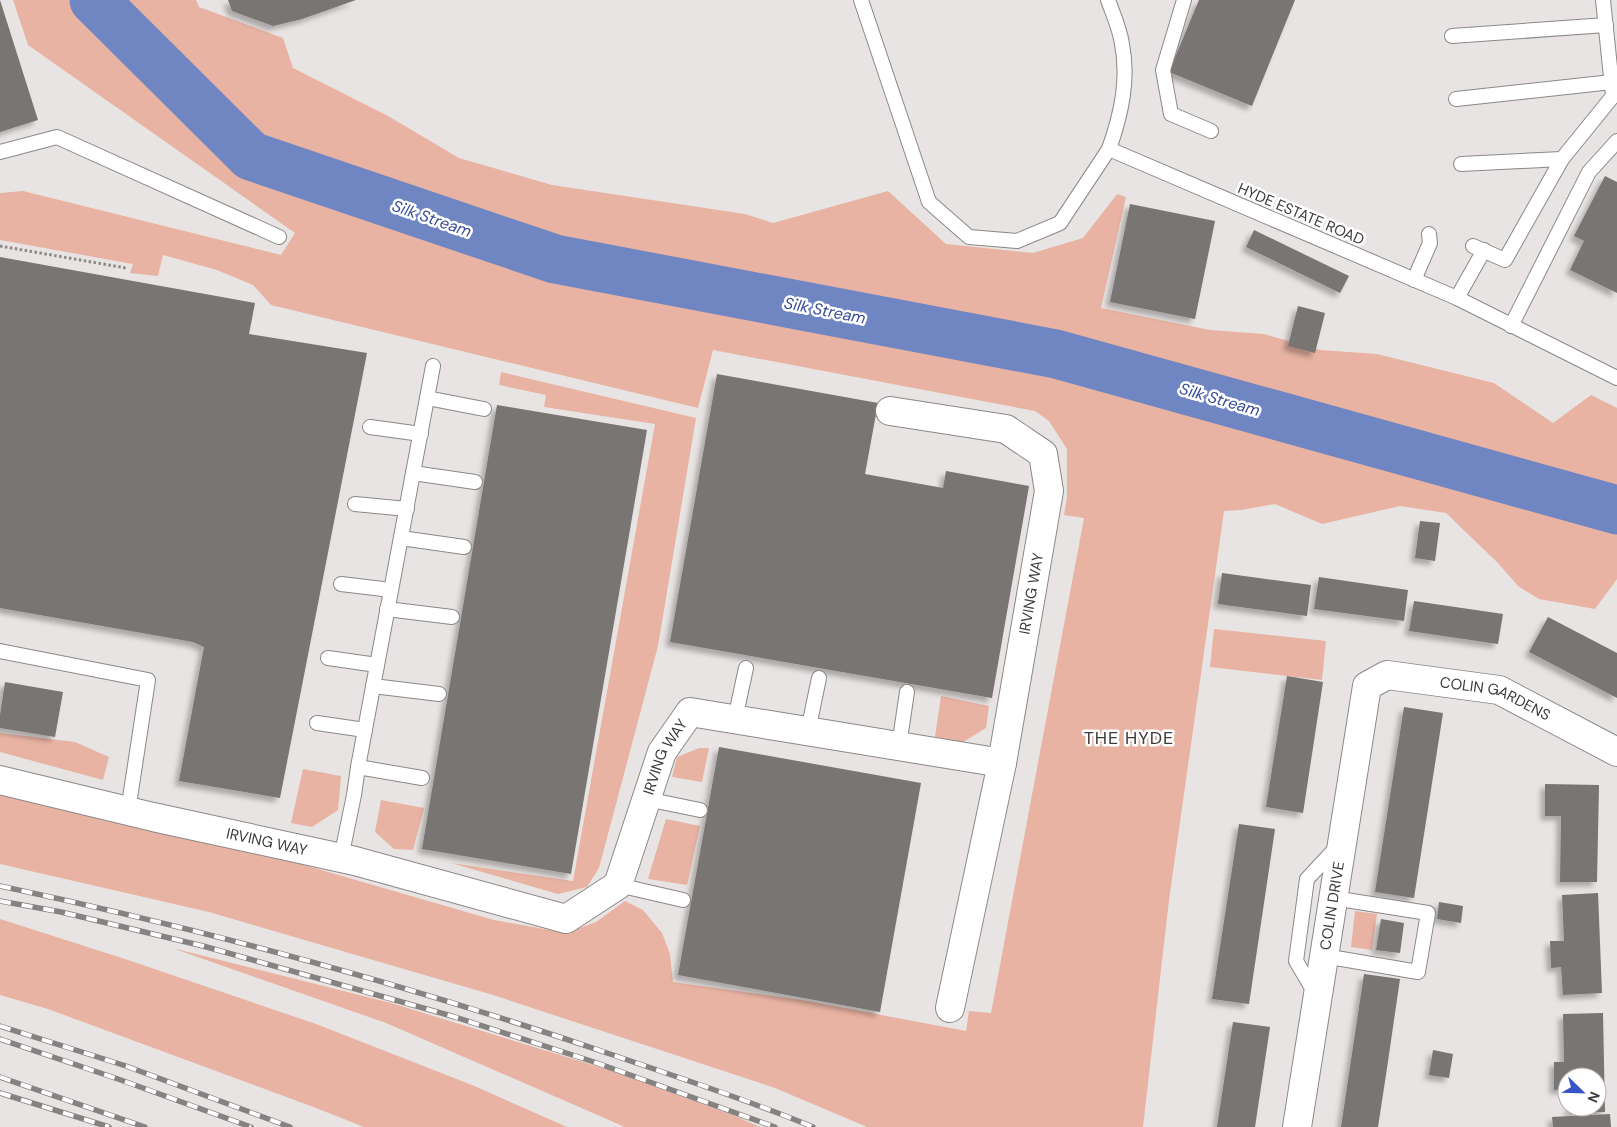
<svg xmlns="http://www.w3.org/2000/svg" width="1617" height="1127" font-family="'DM Sans',sans-serif">
<style>
.green{fill:#e8b3a2}
.lines{fill:none;stroke-linecap:round;stroke-linejoin:round}
.river{stroke:#7086c3;stroke-width:49}
.building{fill:#787473;filter:url(#shadow)}
.service-casing{stroke:#8b8887;stroke-width:16}
.minor-casing{stroke:#8b8887;stroke-width:30}
.path{stroke:#8c8a89;stroke-width:3;stroke-dasharray:2.5 2.5;stroke-linecap:butt}
.service{stroke:#fff;stroke-width:14}
.minor{stroke:#fff;stroke-width:28}
.rail-casing{stroke:#858382;stroke-width:5.5}
.rail{stroke:#fff;stroke-width:4;stroke-dasharray:11;stroke-linecap:butt}
.labels{text-anchor:middle;stroke-width:5;stroke-linejoin:round;paint-order:stroke}
.street-label{font-size:15px;fill:#3d3c3b;stroke:#fff}
.water-label{font-size:16px;font-style:italic;fill:#364c96;stroke:#fff}
.quarter-label{font-size:18px;letter-spacing:1px;fill:#3d3c3b;stroke:#fff}
</style>
<defs>
<filter id="shadow"><feDropShadow dx="-4.5" dy="4.5" stdDeviation="2.5" flood-color="#0004"/></filter>
</defs>
<rect width="100%" height="100%" fill="#e8e4e3"/>
<g class="green">
<path d="M 13,0 L 196,0 L 199,7 L 283,38 L 293,68 L 388,116 L 459,158 L 552,185 L 745,214 L 773,223 L 888,191 L 946,244 L 1033,253 L 1083,238 L 1117,194 L 1126,197 L 1101,308 L 1210,330 L 1264,334 L 1320,350 L 1377,354 L 1494,383 L 1553,423 L 1591,395 L 1617,408 L 1617,579 L 1595,609 L 1539,599 L 1518,586 L 1498,563 L 1446,513 L 1400,506 L 1322,524 L 1275,504 L 1241,510 L 1224,511 L 1169,900 L 1143,1127 L 867,1127 L 775,1088 L 493,995 L 209,912 L 0,864 L 0,788 L 304,865 L 494,920 L 566,933 L 596,922 L 625,901 L 643,910 L 662,933 L 670,954 L 673,982 L 802,1000 L 966,1031 L 969,1011 L 991,1013 L 1084,518 L 1064,515 L 1067,497 L 1067,449 L 1049,421 L 1035,411 L 713,350 L 698,408 L 271,305 L 253,285 L 217,270 L 163,255 L 158,276 L 130,273 L 133,264 L 0,240 L 0,193 L 23,191 L 281,255 L 295,233 L 28,45 Z"/>
<path d="M 501,372 L 696,418 L 658,646 L 599,868 L 587,887 L 558,894 L 451,863 L 573,881 L 655,424 L 544,407 L 546,395 L 499,385 Z"/>
<path d="M 1214,629 L 1326,641 L 1322,680 L 1210,667 Z"/>
<path d="M 941,696 L 989,706 L 986,728 L 960,744 L 935,737 Z"/>
<path d="M 0,733 L 75,742 L 109,757 L 103,780 L 0,752 Z"/>
<path d="M 699,748 L 709,748 L 702,782 L 672,777 L 677,757 Z"/>
<path d="M 303,769 L 341,776 L 338,810 L 312,827 L 291,823 Z"/>
<path d="M 381,800 L 424,808 L 413,850 L 394,849 L 375,832 Z"/>
<path d="M 666,819 L 700,826 L 687,885 L 648,879 Z"/>
<path d="M 1355,911 L 1377,914 L 1372,950 L 1351,947 Z"/>
<path d="M 0,919 L 125,959 L 316,1024 L 472,1085 L 567,1127 L 364,1127 L 316,1108 L 48,1009 L 0,995 Z"/>
<path d="M 172,948 L 391,1003 L 606,1069 L 733,1115 L 760,1127 L 625,1127 L 386,1023 Z"/>
</g>
<g class="lines">
<path class="river" d="M 94,0 L 251,156 L 555,259 L 1056,354 L 1617,510"/>
</g>
<g class="building">
<path d="M 0,0 L 38,120 L 0,132 Z"/>
<path d="M 228,0 L 356,0 L 302,19 L 273,26 L 232,11 Z"/>
<path d="M 1199,0 L 1295,0 L 1252,106 L 1169,72 Z"/>
<path d="M 1605,176 L 1617,182 L 1617,293 L 1570,270 L 1584,241 L 1574,236 Z"/>
<path d="M 1130,204 L 1215,221 L 1195,319 L 1110,302 Z"/>
<path d="M 1254,230 L 1349,276 L 1340,293 L 1246,247 Z"/>
<path d="M 0,257 L 255,303 L 249,334 L 367,353 L 280,798 L 179,781 L 204,647 L 193,642 L 0,608 Z"/>
<path d="M 1298,306 L 1325,313 L 1315,353 L 1288,346 Z"/>
<path d="M 717,374 L 878,403 L 865,474 L 943,488 L 946,471 L 1029,486 L 992,698 L 670,642 Z"/>
<path d="M 497,405 L 647,430 L 571,874 L 422,849 Z"/>
<path d="M 1420,521 L 1440,523 L 1435,561 L 1415,558 Z"/>
<path d="M 1222,573 L 1311,585 L 1307,616 L 1218,604 Z"/>
<path d="M 1319,577 L 1408,590 L 1404,621 L 1314,609 Z"/>
<path d="M 1414,601 L 1503,614 L 1498,644 L 1409,631 Z"/>
<path d="M 1548,617 L 1617,653 L 1617,698 L 1529,652 Z"/>
<path d="M 1287,676 L 1323,682 L 1303,813 L 1266,807 Z"/>
<path d="M 5,682 L 63,692 L 55,737 L 0,728 L 0,715 Z"/>
<path d="M 1404,707 L 1443,713 L 1414,898 L 1375,892 Z"/>
<path d="M 719,747 L 921,783 L 880,1012 L 678,975 Z"/>
<path d="M 1545,784 L 1599,785 L 1597,882 L 1560,882 L 1561,816 L 1545,816 Z"/>
<path d="M 1239,824 L 1275,829 L 1249,1004 L 1212,999 Z"/>
<path d="M 1598,893 L 1602,993 L 1563,995 L 1561,967 L 1551,968 L 1550,941 L 1564,941 L 1562,895 Z"/>
<path d="M 1439,902 L 1463,906 L 1461,923 L 1437,919 Z"/>
<path d="M 1381,919 L 1404,923 L 1400,953 L 1376,950 Z"/>
<path d="M 1364,974 L 1400,979 L 1387,1068 L 1378,1127 L 1341,1127 Z"/>
<path d="M 1603,1013 L 1605,1112 L 1569,1113 L 1569,1107 L 1597,1107 L 1597,1077 L 1567,1077 L 1567,1089 L 1554,1090 L 1554,1062 L 1564,1062 L 1563,1014 Z"/>
<path d="M 1233,1022 L 1270,1027 L 1255,1127 L 1217,1127 Z"/>
<path d="M 1433,1050 L 1453,1054 L 1449,1078 L 1429,1075 Z"/>
<path d="M 1610,1114 L 1611,1127 L 1553,1127 L 1552,1117 Z"/>
</g>
<g class="lines">
<defs>
<g id="service">
<path d="M 861,0 L 929,202 L 969,237 L 1017,241 L 1060,223 L 1109,149"/>
<path d="M 1108,0 C 1113,14 1120,29 1122,44 C 1129,80 1121,115 1109,149 L 1457,298 L 1617,378"/>
<path d="M 1184,0 L 1163,70 L 1171,114 L 1211,131"/>
<path d="M 1452,36 L 1606,25"/>
<path d="M 1456,99 L 1612,82"/>
<path d="M 0,152 L 57,137 L 279,237"/>
<path d="M 1461,164 L 1562,159"/>
<path d="M 1473,246 L 1505,260 L 1562,159 L 1613,96 L 1603,0"/>
<path d="M 1414,280 L 1430,243 L 1429,234"/>
<path d="M 1457,298 L 1484,250"/>
<path d="M 1511,326 L 1589,172 L 1617,141"/>
<path d="M 427,398 L 484,409"/>
<path d="M 370,427 L 421,434"/>
<path d="M 413,473 L 475,482"/>
<path d="M 355,504 L 407,509"/>
<path d="M 401,538 L 464,547"/>
<path d="M 341,584 L 391,590"/>
<path d="M 387,609 L 452,617"/>
<path d="M 0,651 L 148,680 L 128,811"/>
<path d="M 328,658 L 377,665"/>
<path d="M 373,686 L 439,694"/>
<path d="M 735,719 L 746,668"/>
<path d="M 317,723 L 365,730"/>
<path d="M 808,731 L 819,678"/>
<path d="M 899,746 L 907,692"/>
<path d="M 358,767 L 422,778"/>
<path d="M 646,799 L 700,810"/>
<path d="M 341,858 L 354,795 L 358,767 L 433,366"/>
<path d="M 618,885 L 683,900"/>
<path d="M 1324,956 L 1418,972 L 1428,913 L 1333,898"/>
<path d="M 1316,995 L 1296,961 L 1307,879 L 1337,847"/>
</g>
<g id="minor">
<path id="s1" d="M 0,780 L 153,817 L 355,861 L 566,919 L 618,885 L 662,752 L 690,712 L 1002,763 L 1049,491 L 1043,454 L 1006,429 L 890,411"/>
<path d="M 950,1008 L 1002,763"/>
<path id="s2" d="M 1297,1127 L 1367,686 L 1387,675 L 1499,690 L 1617,752"/>
</g>
</defs>
<use href="#service" class="service-casing"/>
<use href="#minor" class="minor-casing"/>
<path class="path" d="M 0,246 L 126,268"/>
<use href="#service" class="service"/>
<use href="#minor" class="minor"/>
<defs>
<g id="rail">
<path d="M 0,886 C 207,930 412,986 613,1055 C 680,1078 748,1100 813,1127"/>
<path d="M 0,901 L 61,912 L 203,946 L 455,1017 L 594,1062 L 775,1127"/>
<path d="M 0,1026 L 126,1066 L 290,1127"/>
<path d="M 0,1039 L 118,1079 L 251,1127"/>
<path d="M 0,1077 L 145,1127"/>
<path d="M 0,1093 L 109,1127"/>
</g>
</defs>
<use href="#rail" class="rail-casing"/>
<use href="#rail" class="rail"/>
</g>
<g class="labels">
<g class="street-label">
<text transform="translate(1301 214) rotate(23)" y="5">HYDE ESTATE ROAD</text>
<text dy="5" stroke="none"><textPath href="#s1" startOffset="1322">IRVING WAY</textPath></text>
<text dy="5" stroke="none"><textPath href="#s2" startOffset="581">COLIN GARDENS</textPath></text>
<text dy="5" stroke="none"><textPath href="#s1" startOffset="782">IRVING WAY</textPath></text>
<text dy="5" stroke="none"><textPath href="#s1" startOffset="274">IRVING WAY</textPath></text>
<text dy="5" stroke="none"><textPath href="#s2" startOffset="224">COLIN DRIVE</textPath></text>
</g>
<g class="water-label">
<text transform="translate(432 218) rotate(19)" y="6">Silk Stream</text>
<text transform="translate(825 310) rotate(11)" y="6">Silk Stream</text>
<text transform="translate(1220 399) rotate(16)" y="6">Silk Stream</text>
</g>
<g class="quarter-label">
<text x="1129" y="744">THE HYDE</text>
</g>
</g>
<g transform="translate(1582 1092) rotate(113)"><circle r="24" fill="#ffffff" stroke="#b1b1b1"/>
<path d="M0-4L9 19L0 12L-9 19Z" fill="#3853c5"/>
<text y="-8" font-size="14" font-weight="bold" text-anchor="middle" fill="#3d3c3b">N</text>
</g>
</svg>
